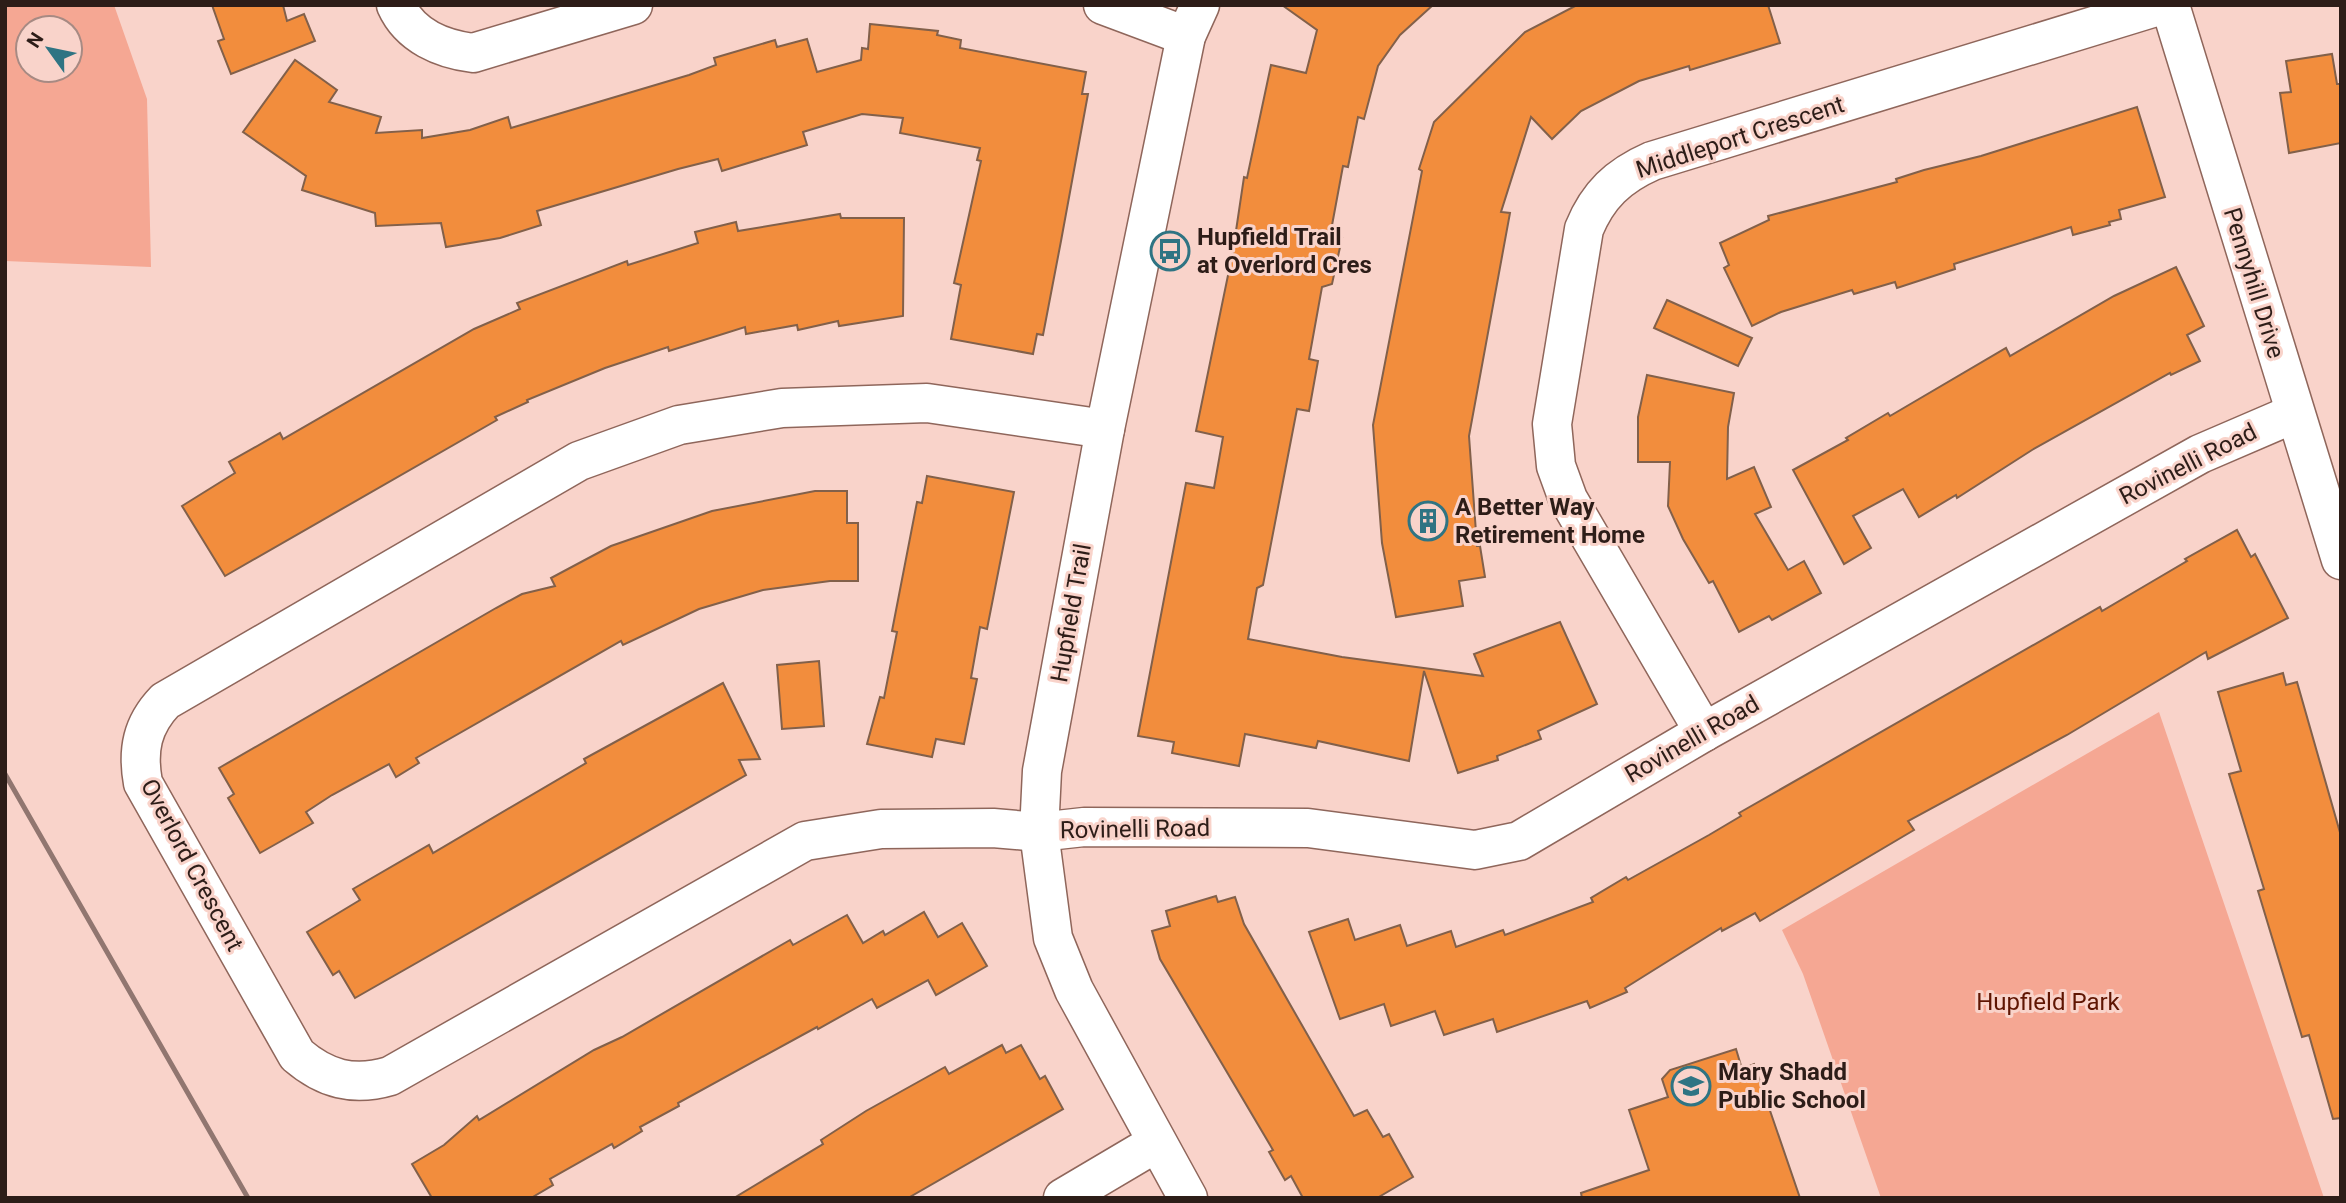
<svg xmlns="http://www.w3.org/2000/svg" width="2346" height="1203" font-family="Roboto,sans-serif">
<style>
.green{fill:#f5a793;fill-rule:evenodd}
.building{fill:#f28d3d;stroke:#82604a;stroke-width:2}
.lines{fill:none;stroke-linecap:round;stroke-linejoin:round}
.minor-casing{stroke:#8f665b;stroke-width:41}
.tertiary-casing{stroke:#8f665b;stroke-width:41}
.minor{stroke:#fff;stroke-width:38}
.tertiary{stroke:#fff;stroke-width:38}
.rail{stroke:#917670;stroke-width:5}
.labels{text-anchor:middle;stroke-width:6;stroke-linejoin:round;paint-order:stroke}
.street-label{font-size:24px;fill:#2d1d18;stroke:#f9d3ca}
.poi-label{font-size:24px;font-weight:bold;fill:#2d1d18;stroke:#f9d3ca;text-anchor:start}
.park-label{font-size:24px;fill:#5f1502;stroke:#f9d3ca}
</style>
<rect width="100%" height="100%" fill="#f9d3ca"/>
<g class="green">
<path d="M 5,5 L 114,5 L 147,99 L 151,267 L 5,261 ZM 28,28 L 70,28 L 70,70 L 28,70 Z"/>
<path d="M 2159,712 L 2324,1198 L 1881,1198 L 1803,974 L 1782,930 Z"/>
</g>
<g class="building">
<path d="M 212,5 L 283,5 L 287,21 L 304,14 L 315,41 L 231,74 L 218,41 L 224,39 Z"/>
<path d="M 1282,5 L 1433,5 L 1400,35 L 1378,66 L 1364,119 L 1358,117 L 1348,167 L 1343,166 L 1330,236 L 1342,238 L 1332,284 L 1322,287 L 1309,359 L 1318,361 L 1309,411 L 1297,409 L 1263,585 L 1257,588 L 1248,639 L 1342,657 L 1483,676 L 1474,654 L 1560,622 L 1597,704 L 1538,731 L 1541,739 L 1497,756 L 1498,760 L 1458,773 L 1424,671 L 1409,761 L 1318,741 L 1316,748 L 1245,734 L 1239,766 L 1172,753 L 1174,742 L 1138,736 L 1186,483 L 1214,488 L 1223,437 L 1196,431 L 1233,251 L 1244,177 L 1247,178 L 1271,65 L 1306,73 L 1317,30 Z"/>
<path d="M 1577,5 L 1768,5 L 1780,43 L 1690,70 L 1689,66 L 1639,81 L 1581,111 L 1552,139 L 1531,117 L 1501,212 L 1510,213 L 1469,436 L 1477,546 L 1480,546 L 1485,577 L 1459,581 L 1463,606 L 1396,617 L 1382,543 L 1373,425 L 1422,171 L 1419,169 L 1434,122 L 1525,32 Z"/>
<path d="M 870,24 L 938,31 L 937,35 L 961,40 L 960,48 L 1086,72 L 1082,94 L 1088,94 L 1061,241 L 1043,335 L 1037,334 L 1033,354 L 951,339 L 961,285 L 954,283 L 981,161 L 977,160 L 980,148 L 900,133 L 903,118 L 862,114 L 803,132 L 807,145 L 722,171 L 718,159 L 678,169 L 537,211 L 541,225 L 500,238 L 446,247 L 441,223 L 376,226 L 375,213 L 302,190 L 306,176 L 243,132 L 295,60 L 337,90 L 329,102 L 381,117 L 376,133 L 422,130 L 422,138 L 470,130 L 508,117 L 511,128 L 689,75 L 716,65 L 714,58 L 775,40 L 777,47 L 807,39 L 817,72 L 861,60 L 862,48 L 868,49 Z"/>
<path d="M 2332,54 L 2337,84 L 2341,84 L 2341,143 L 2289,153 L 2280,93 L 2291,92 L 2286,61 Z"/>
<path d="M 2137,107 L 2165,197 L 2119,210 L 2121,219 L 2109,222 L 2110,225 L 2073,235 L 2071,227 L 1954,264 L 1955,269 L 1897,288 L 1895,282 L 1854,294 L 1852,290 L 1781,312 L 1752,326 L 1724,268 L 1729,265 L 1720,243 L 1769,220 L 1768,216 L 1897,182 L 1896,179 L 1924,170 L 1981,156 Z"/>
<path d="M 840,214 L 841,218 L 904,218 L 903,316 L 839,326 L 838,321 L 798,330 L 797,325 L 746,334 L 745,327 L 669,351 L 668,347 L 605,368 L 527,400 L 528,402 L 495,417 L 497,420 L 225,576 L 182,506 L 235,473 L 229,462 L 280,433 L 283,439 L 474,329 L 520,309 L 517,303 L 627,261 L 628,265 L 698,243 L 695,232 L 736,222 L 738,231 Z"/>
<path d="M 2176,267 L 2204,326 L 2187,335 L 2200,361 L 2171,375 L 2170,373 L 2032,450 L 1957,498 L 1956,495 L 1919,517 L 1903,489 L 1853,516 L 1871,548 L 1844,564 L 1793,470 L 1848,440 L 1846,438 L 1888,413 L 1890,416 L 2006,348 L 2010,356 L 2114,296 Z"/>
<path d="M 1667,300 L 1752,338 L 1738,366 L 1654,328 Z"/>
<path d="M 1647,375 L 1734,393 L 1728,427 L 1727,479 L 1754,467 L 1771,507 L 1755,514 L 1788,570 L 1804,561 L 1821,593 L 1772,620 L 1769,616 L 1739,632 L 1713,581 L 1709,583 L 1683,539 L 1668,506 L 1670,462 L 1638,462 L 1638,417 Z"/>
<path d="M 927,476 L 1014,492 L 987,629 L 980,627 L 971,678 L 977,679 L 964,744 L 936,739 L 932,757 L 867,744 L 880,697 L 884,698 L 897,632 L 892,631 L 917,502 L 922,503 Z"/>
<path d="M 815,491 L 847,491 L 847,523 L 858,523 L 858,581 L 830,581 L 763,590 L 699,609 L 623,645 L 621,641 L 416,758 L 419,763 L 396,777 L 389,764 L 332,795 L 306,812 L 313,823 L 260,853 L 228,798 L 234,794 L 219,768 L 496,608 L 522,594 L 555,586 L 551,578 L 611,546 L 712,511 Z"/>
<path d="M 2237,530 L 2251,557 L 2255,554 L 2288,618 L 2208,659 L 2206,652 L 2067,735 L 1908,821 L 1914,830 L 1760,921 L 1755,913 L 1722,931 L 1721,928 L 1625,988 L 1627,992 L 1590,1008 L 1587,1001 L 1497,1032 L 1493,1019 L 1444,1035 L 1435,1011 L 1391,1026 L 1384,1004 L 1340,1019 L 1309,932 L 1348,919 L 1355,940 L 1400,925 L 1407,946 L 1451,931 L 1456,947 L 1503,930 L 1505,935 L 1593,902 L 1591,898 L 1626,877 L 1628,880 L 1709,835 L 1741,816 L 1739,813 L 2100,607 L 2102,611 L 2148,584 L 2187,561 L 2185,559 Z"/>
<path d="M 819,661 L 824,726 L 782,729 L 777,665 Z"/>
<path d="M 2283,673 L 2286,685 L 2297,682 L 2341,836 L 2341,1118 L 2333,1119 L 2309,1035 L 2302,1037 L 2258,891 L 2264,889 L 2229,774 L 2241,771 L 2218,692 Z"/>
<path d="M 723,683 L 760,759 L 739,760 L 746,775 L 355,998 L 339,971 L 333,975 L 307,932 L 360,900 L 353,889 L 429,845 L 433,853 L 586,763 L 584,759 Z"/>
<path d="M 1216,896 L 1218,902 L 1235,897 L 1244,924 L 1354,1116 L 1367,1110 L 1383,1137 L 1389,1134 L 1413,1177 L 1377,1198 L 1303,1198 L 1291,1176 L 1285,1180 L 1269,1152 L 1273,1150 L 1160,959 L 1152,931 L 1170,926 L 1166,911 Z"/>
<path d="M 924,912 L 938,937 L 962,923 L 987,966 L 936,995 L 928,980 L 877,1008 L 872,999 L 818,1029 L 817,1027 L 678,1103 L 679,1106 L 640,1127 L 642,1131 L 614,1148 L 612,1144 L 550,1179 L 553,1185 L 531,1198 L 432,1198 L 412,1164 L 444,1145 L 477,1116 L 479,1120 L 594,1050 L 622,1037 L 790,940 L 793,945 L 847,915 L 863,943 L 883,931 L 885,935 Z"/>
<path d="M 1002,1045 L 1006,1053 L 1021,1045 L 1040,1079 L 1045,1076 L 1063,1109 L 908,1198 L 734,1198 L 823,1144 L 821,1140 L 866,1111 L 945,1067 L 949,1074 Z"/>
<path d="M 1736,1049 L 1742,1069 L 1754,1064 L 1800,1198 L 1582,1198 L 1581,1193 L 1649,1170 L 1629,1110 L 1668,1097 L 1662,1079 L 1670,1070 Z"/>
</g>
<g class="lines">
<defs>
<g id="minor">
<path d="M 396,5 C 410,36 442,49 473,53 L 633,5"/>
<path d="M 1103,5 L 1186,36"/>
<path d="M 2170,5 L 2341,560"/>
<path d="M 1105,429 L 927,403 L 782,408 L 679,425 L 579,461 L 165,701 C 142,725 137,750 143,783 L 297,1055 C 325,1079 353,1087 390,1076 L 805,841 L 881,829 L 993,828 L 1039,832 L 1084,827 L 1308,828 L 1475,850 L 1519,841 L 1704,732 L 2200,454 L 2293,414"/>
<path d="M 1704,732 L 1568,499 L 1556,466 L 1552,424 L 1584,229 C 1598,195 1618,176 1652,161 L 2162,5"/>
<path d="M 1063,1198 L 1156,1143"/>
</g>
<path id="tertiary" d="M 1188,1198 L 1074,990 L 1053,938 L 1039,832 L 1042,771 L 1105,429 L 1186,36 L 1200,5"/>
</defs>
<use href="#minor" class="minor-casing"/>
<use href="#tertiary" class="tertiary-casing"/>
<use href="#minor" class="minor"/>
<use href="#tertiary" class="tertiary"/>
<path class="rail" d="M 5,774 L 248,1198"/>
</g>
<defs>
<symbol id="bus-ring" viewBox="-11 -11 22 22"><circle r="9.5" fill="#f9d3ca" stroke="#2f7483" stroke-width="1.5"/><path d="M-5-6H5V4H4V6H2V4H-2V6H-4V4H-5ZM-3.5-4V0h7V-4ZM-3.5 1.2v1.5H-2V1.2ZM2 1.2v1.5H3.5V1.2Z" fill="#2f7483"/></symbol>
<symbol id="building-ring" viewBox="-11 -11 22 22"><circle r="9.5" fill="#f9d3ca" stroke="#2f7483" stroke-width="1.5"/><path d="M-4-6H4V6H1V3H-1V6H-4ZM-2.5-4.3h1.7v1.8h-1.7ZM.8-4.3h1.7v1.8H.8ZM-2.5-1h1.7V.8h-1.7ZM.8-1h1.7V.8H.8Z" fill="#2f7483"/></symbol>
<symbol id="school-ring" viewBox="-11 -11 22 22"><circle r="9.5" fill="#f9d3ca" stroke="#2f7483" stroke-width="1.5"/><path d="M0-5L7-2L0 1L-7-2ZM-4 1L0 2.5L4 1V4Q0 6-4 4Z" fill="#2f7483"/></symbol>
</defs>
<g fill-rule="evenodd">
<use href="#bus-ring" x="1148" y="229" width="44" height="44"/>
<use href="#building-ring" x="1406" y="499" width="44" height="44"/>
<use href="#school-ring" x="1669" y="1064" width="44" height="44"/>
</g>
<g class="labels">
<g class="street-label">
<text transform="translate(1740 137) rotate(-18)" y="8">Middleport Crescent</text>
<text transform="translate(2254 283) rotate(73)" y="8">Pennyhill Drive</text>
<text transform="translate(2188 464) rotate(-27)" y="8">Rovinelli Road</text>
<text transform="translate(1071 613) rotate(-80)" y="8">Hupfield Trail</text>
<text transform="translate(1692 739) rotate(-30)" y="8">Rovinelli Road</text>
<text transform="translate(1135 829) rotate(-1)" y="8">Rovinelli Road</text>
<text transform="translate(192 865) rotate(62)" y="8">Overlord Crescent</text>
</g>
<g class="poi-label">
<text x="1197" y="245">Hupfield Trail<tspan x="1197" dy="28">at Overlord Cres</tspan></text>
<text x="1455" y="515">A Better Way<tspan x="1455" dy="28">Retirement Home</tspan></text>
<text x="1718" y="1080">Mary Shadd<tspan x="1718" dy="28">Public School</tspan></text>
</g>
<g class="park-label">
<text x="2048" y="1010">Hupfield Park</text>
</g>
</g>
<rect width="2346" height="1203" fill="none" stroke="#2d1d18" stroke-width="14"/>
<g transform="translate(49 49) rotate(303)"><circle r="33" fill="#f9d3ca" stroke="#a78a83" stroke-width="2"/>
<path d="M0-5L12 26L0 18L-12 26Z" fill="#2f7483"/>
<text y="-10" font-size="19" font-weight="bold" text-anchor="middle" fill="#2d1d18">N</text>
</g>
</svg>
